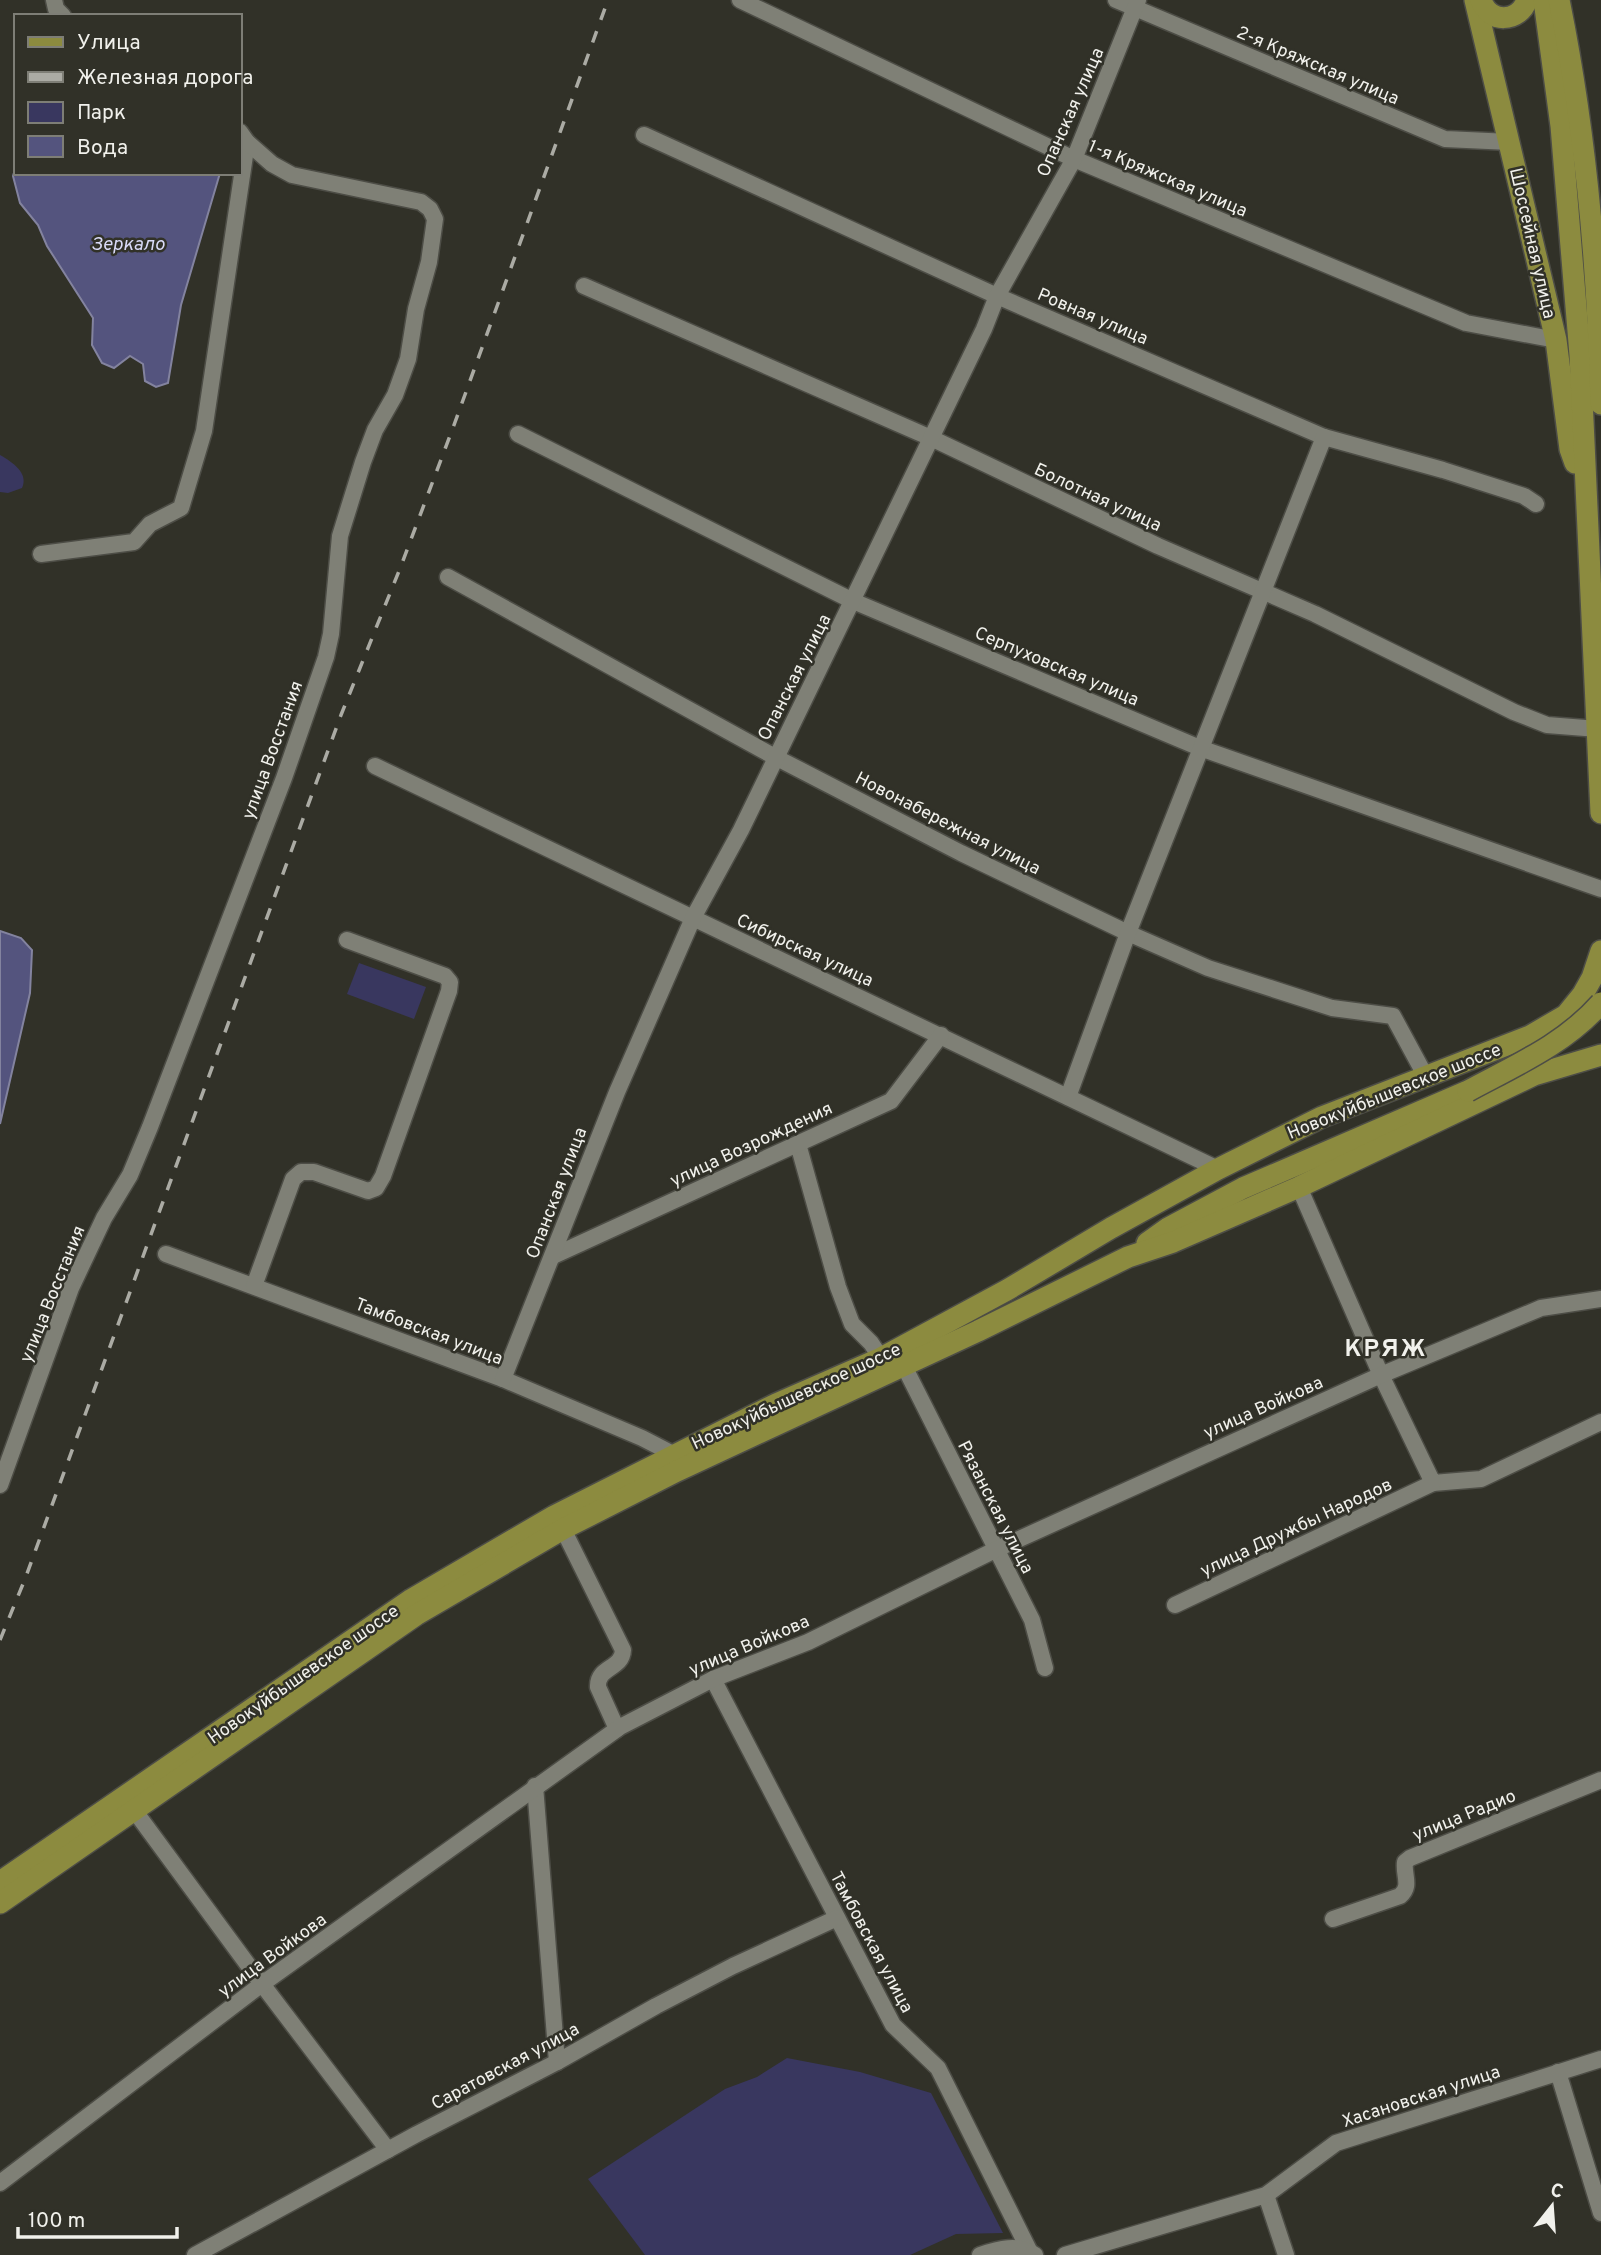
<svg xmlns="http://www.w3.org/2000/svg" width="1601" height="2255" font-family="Overpass,sans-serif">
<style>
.green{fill:#39375f}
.water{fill:#54547e;stroke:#83839f;stroke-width:2}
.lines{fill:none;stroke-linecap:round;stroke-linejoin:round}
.minor-casing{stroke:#4d4d46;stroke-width:19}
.major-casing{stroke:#4d4d46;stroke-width:24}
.minor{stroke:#7f8076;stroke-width:16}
.major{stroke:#8c8b3f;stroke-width:21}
.rail{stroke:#ababa4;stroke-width:3.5;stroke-dasharray:12 12;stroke-linecap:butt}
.major-bridge-casing{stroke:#4d4d46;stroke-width:24;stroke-linecap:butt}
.major-bridge{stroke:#8c8b3f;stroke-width:21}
.labels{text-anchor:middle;stroke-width:5;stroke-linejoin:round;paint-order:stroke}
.street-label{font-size:18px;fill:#f1f1ec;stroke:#313128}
.water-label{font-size:19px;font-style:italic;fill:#d9daf7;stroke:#313128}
.district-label{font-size:24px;font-weight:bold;letter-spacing:2px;fill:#f1f1ec;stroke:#313128}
</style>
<rect width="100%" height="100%" fill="#313128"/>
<g class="green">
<path d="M 0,455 C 12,462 29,473 22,488 L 8,493 L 0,492 Z"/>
<path d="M 359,963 L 426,987 L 414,1019 L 347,994 Z"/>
<path d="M 787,2058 L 860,2072 L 931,2093 L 1003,2233 L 956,2234 L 910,2255 L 645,2255 L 588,2179 L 725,2089 L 757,2077 Z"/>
</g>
<g class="water">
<path d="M 16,166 L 16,173 L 220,173 L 181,305 L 168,383 L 156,387 L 145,381 L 143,364 L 130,356 L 114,368 L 102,363 L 92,345 L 93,318 L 47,246 L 38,225 L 20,203 L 13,176 Z"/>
<path d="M 0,931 L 21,938 L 32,950 L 30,993 L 0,1124 Z"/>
</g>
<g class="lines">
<defs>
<g id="minor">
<path d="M 54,0 L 56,9 L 63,16"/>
<path d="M 740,0 L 1074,159 L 1466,323 L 1556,340"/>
<path d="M 1116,0 L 1445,139 L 1510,142"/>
<path d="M 644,135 L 997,296 L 1324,437 L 1443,470 L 1524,496 L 1536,504"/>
<path d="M 584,286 L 931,438 L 1158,546 L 1315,614 L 1514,712 L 1547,725 L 1598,729"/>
<path d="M 518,434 L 853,601 L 1200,748 L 1601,889"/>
<path d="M 41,554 L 134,542 L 150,524 L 181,508 L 204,431 L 247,142"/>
<path d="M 448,577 L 775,757 L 961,853 L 1128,933 L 1208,968 L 1332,1008 L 1393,1016 L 1426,1077"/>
<path d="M 375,766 L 1218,1169"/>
<path d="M 1068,1097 L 1128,933 L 1324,437"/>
<path d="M 798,1144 L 838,1287 L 852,1324 L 871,1343 L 881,1358"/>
<path d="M 1299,1187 L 1381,1375 L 1433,1483 L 1481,1479 L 1601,1422"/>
<path d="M 166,1254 L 503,1379 L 642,1438 L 673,1454"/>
<path d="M 553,1256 L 891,1101 L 941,1035"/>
<path d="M 254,1286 L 293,1179 L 301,1172 L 314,1172 L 368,1191 L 376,1188 L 383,1176 L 449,991 L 450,982 L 445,976 L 347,940"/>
<path d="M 904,1366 L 1032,1620 L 1045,1668"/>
<path d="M 503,1379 L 617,1092 L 693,918 L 741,830 L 984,329 L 997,296 L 1074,159 L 1138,0"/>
<path d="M 0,1485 L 71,1288 L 104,1218 L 130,1175 L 150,1127 L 284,778 L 326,657 L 331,634 L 340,536 L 363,462 L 375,430 L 395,395 L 408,359 L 416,309 L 429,262 L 435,219 L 430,209 L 421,202 L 292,175 L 272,164 L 247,142 L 240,132"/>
<path d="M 563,1529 L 623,1650 C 622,1670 597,1666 598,1687 L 617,1729"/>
<path d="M 1175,1605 L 1433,1483"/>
<path d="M 713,1679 L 893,2025 L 938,2068 L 1029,2250"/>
<path d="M 535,1786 L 557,2062"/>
<path d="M 134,1810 L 262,1984 L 388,2150"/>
<path d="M 1333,1919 L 1400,1896 C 1412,1886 1403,1875 1405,1862 L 1410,1858 L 1601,1780"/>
<path d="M 1558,2072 L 1601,2213"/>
<path d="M 0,2183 L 262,1984 L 620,1727 L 713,1679 L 808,1642 L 995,1550 L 1381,1375 L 1541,1308 L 1601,1299"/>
<path d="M 1266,2195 L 1286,2255"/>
<path d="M 195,2255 L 417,2134 L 557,2062 L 656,2006 L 733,1966 L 837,1918"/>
<path d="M 980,2255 C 998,2249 1019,2243 1035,2255"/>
<path d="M 1065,2255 L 1266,2195 L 1336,2143 L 1601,2059"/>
</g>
<g id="major">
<path d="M 1475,0 L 1556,340 L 1570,449 L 1575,463"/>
<path d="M 1481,0 C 1489,24 1519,23 1527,0"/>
<path d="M 1544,0 L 1561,126 L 1580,355 L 1601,813"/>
<path d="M 1559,0 C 1586,132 1598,269 1601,404"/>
<path d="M 1147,1243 L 1168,1228 L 1243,1188 L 1468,1091"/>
<path d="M 0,1882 L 412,1599 L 554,1516 L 776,1404 L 881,1358 L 1007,1290 L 1111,1228 L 1218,1169 L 1322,1117 L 1530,1036 L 1566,1015 L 1583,994 L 1592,978 L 1601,951"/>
<path d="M 0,1903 L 416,1615 L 563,1529 L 677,1471 L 978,1331 L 1128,1257 L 1173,1242 L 1299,1187 L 1534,1075 L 1601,1055"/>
</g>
</defs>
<use href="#minor" class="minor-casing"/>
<use href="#major" class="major-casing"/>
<use href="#minor" class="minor"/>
<use href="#major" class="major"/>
<path class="rail" d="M 0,1640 L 25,1579 L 341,715 L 401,566 L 454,425 L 608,0"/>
<defs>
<path id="major-bridge" d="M 1468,1091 C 1516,1065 1565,1044 1601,1003"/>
</defs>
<use href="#major-bridge" class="major-bridge-casing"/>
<use href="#major-bridge" class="major-bridge"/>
</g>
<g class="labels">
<g class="street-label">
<text transform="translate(1318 65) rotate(23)" y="6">2-я Кряжская улица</text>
<text transform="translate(1070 112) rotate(-66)" y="6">Опанская улица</text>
<text transform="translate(1168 178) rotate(23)" y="6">1-я Кряжская улица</text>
<text transform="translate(1533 243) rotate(77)" y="6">Шоссейная улица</text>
<text transform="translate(1093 316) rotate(23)" y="6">Ровная улица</text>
<text transform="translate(1098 497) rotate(25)" y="6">Болотная улица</text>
<text transform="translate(1057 666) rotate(23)" y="6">Серпуховская улица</text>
<text transform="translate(794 677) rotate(-63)" y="6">Опанская улица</text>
<text transform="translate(272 750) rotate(-70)" y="6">улица Восстания</text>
<text transform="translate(948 823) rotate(27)" y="6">Новонабережная улица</text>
<text transform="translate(805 950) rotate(25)" y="6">Сибирская улица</text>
<text transform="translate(1394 1091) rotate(-22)" y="6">Новокуйбышевское шоссе</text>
<text transform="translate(751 1144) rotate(-25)" y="6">улица Возрождения</text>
<text transform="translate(556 1193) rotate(-69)" y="6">Опанская улица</text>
<text transform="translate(52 1294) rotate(-68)" y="6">улица Восстания</text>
<text transform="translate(429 1331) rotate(21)" y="6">Тамбовская улица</text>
<text transform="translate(796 1396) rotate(-25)" y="6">Новокуйбышевское шоссе</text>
<text transform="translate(1263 1407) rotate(-24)" y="6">улица Войкова</text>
<text transform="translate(996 1507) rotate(63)" y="6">Рязанская улица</text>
<text transform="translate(1296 1527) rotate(-25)" y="6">улица Дружбы Народов</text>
<text transform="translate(749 1645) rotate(-23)" y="6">улица Войкова</text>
<text transform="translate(303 1674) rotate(-35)" y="6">Новокуйбышевское шоссе</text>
<text transform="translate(1464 1815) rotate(-22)" y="6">улица Радио</text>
<text transform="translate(872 1942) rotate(62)" y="6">Тамбовская улица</text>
<text transform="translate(272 1955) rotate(-36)" y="6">улица Войкова</text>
<text transform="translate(505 2066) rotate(-28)" y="6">Саратовская улица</text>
<text transform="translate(1421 2096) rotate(-18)" y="6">Хасановская улица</text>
</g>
<g class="water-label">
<text x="128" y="250">Зеркало</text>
</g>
<g class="district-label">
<text x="1386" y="1356">КРЯЖ</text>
</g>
</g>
<rect x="14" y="14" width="228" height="161" fill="#313128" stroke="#7e7e76" stroke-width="2"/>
<rect x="28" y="37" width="35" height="10" fill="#8c8b3f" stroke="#7e7e76" stroke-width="2"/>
<text x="77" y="49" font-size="21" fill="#f1f1ec">Улица</text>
<rect x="28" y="72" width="35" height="10" fill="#ababa4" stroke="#7e7e76" stroke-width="2"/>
<text x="77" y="84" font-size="21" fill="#f1f1ec">Железная дорога</text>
<rect x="28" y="102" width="35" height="21" fill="#39375f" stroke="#7e7e76" stroke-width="2"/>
<text x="77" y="119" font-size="21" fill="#f1f1ec">Парк</text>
<rect x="28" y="136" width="35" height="21" fill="#54547e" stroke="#7e7e76" stroke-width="2"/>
<text x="77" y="154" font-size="21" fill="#f1f1ec">Вода</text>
<g transform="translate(1552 2206) rotate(17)" stroke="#313128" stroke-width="5" paint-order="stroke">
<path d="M0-5L12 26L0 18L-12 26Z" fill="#f1f1ec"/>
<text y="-10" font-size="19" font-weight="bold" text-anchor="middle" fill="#f1f1ec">С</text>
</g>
<path d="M18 2227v10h159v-10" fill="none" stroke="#f1f1ec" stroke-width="3.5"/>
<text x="28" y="2227" font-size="21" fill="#f1f1ec" stroke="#313128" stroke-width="5" paint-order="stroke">100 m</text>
</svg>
